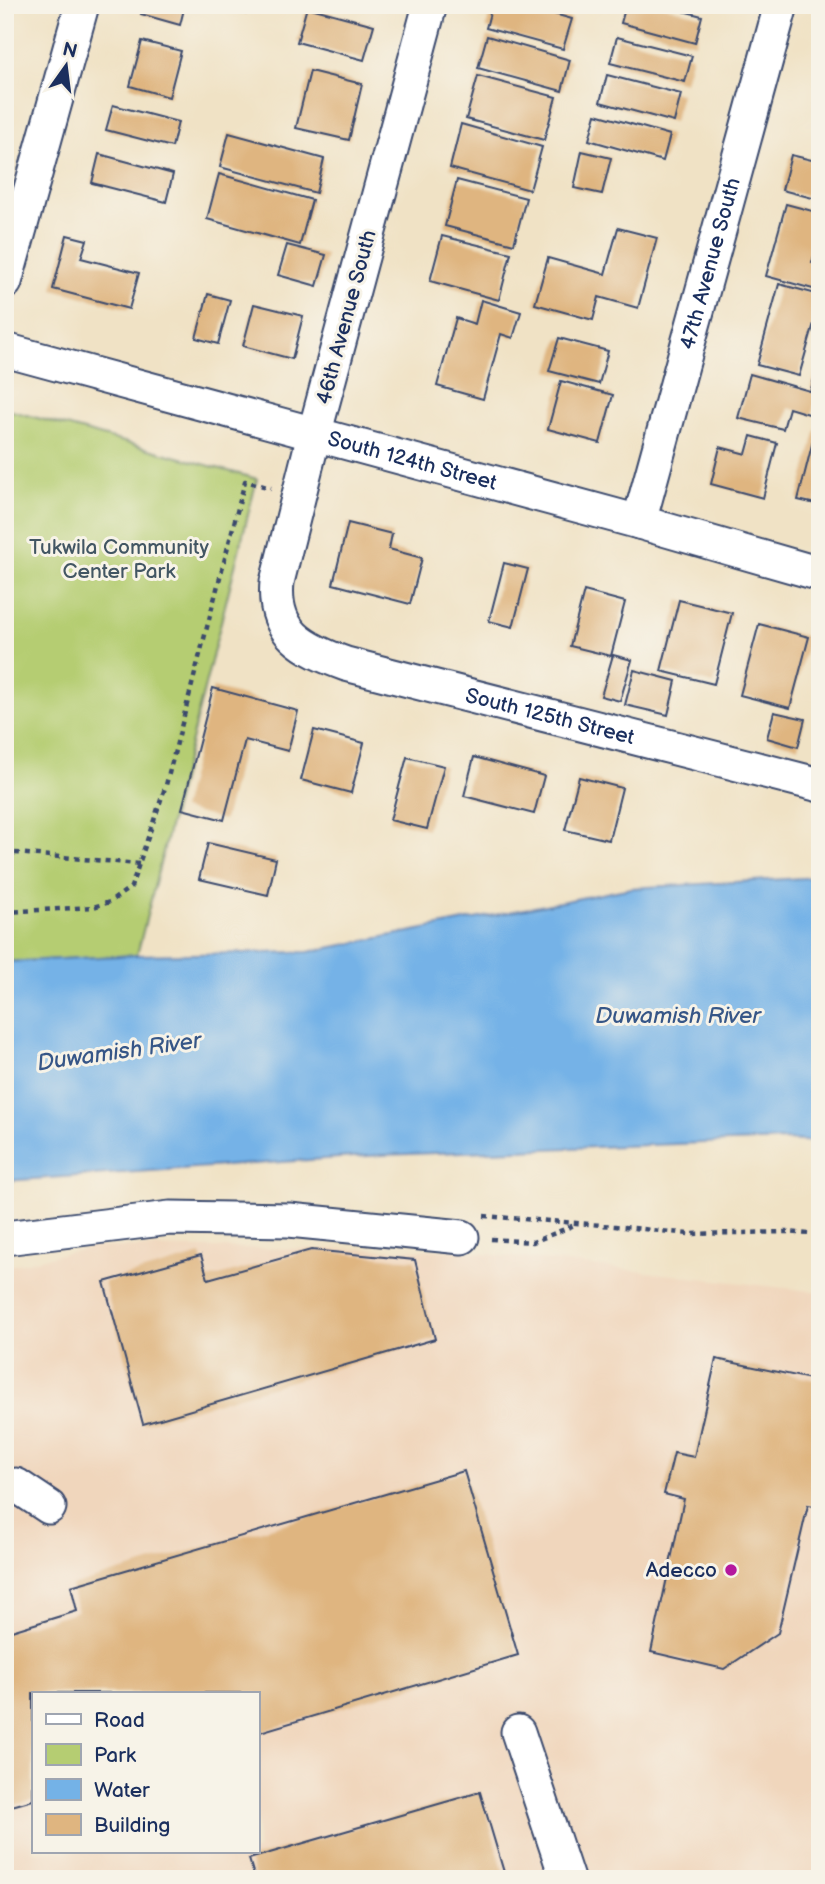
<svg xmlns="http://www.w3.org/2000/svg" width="825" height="1884" font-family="'Balsamiq Sans',sans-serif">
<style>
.built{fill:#f0d6bc;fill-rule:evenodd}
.green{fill:#b5cd72;stroke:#687e68;stroke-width:2}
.water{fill:#74b2e7;stroke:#4870a2;stroke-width:2}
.building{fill:#dfb580}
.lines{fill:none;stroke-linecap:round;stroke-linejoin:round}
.minor-casing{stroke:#3b4a6d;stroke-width:37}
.path{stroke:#3b4a6d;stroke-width:4.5;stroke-dasharray:5 5;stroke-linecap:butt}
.minor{stroke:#fff;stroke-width:33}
.poi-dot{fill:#b5179e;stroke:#f7f3e8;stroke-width:2.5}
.labels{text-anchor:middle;stroke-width:6;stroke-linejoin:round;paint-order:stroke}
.street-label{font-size:21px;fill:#1b2f5e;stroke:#f7f3e8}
.park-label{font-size:21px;fill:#425663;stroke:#f7f3e8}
.poi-label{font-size:21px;fill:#1b2f5e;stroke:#f7f3e8;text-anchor:end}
.water-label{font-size:23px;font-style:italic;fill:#365687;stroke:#f7f3e8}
</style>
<rect width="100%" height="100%" fill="#f7f3e8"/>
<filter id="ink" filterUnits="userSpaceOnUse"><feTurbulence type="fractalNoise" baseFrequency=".0143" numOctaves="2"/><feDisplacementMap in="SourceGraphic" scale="14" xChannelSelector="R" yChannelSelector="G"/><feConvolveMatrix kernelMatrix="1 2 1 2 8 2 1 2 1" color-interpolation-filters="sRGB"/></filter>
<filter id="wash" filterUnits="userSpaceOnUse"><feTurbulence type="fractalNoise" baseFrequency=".00686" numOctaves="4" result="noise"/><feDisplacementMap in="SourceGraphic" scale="28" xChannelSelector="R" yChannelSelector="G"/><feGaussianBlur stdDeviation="1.57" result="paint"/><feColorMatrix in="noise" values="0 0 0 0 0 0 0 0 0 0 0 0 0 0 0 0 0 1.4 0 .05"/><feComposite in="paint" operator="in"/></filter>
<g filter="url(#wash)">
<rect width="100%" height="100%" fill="#f0e2c5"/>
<path class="built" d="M 93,1247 L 453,1250 L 820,1292 L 820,1879 L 5,1879 L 5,1267 ZM 33,1693 L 257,1693 L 257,1851 L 33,1851 Z"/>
<path class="green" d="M 5,409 L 257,479 L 137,955 L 5,962 Z"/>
<path class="water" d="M 820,877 L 820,1142 L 786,1140 L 382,1155 L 5,1181 L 5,962 L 137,955 L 308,952 L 631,888 Z"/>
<g id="blocks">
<g class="building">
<path d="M 143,5 L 185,5 L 180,25 L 141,14 Z"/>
<path d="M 213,5 L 247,5 L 245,14 Z"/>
<path d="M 492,5 L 522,5 L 572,19 L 563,49 L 486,28 Z"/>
<path d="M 626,5 L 660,5 L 702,16 L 695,43 L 621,23 Z"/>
<path d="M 307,7 L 374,25 L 364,60 L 297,42 Z"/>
<path d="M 487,36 L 570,60 L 562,91 L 478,68 Z"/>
<path d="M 617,37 L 692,56 L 685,82 L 610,63 Z"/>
<path d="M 142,41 L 181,51 L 169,97 L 130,86 Z"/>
<path d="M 310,71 L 362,84 L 349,140 L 296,128 Z"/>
<path d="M 607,75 L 681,94 L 674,122 L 600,102 Z"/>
<path d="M 478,76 L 556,97 L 544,140 L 466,119 Z"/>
<path d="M 113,105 L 178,122 L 172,147 L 106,130 Z"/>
<path d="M 596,114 L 670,135 L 663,161 L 589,140 Z"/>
<path d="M 461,124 L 542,147 L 530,190 L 450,168 Z"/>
<path d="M 229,133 L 324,159 L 316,193 L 220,167 Z"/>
<path d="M 582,151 L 611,158 L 602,194 L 574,188 Z"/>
<path d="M 99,154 L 173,174 L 166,202 L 92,183 Z"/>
<path d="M 791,155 L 820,162 L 820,200 L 782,190 Z"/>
<path d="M 219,174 L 312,200 L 300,245 L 207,219 Z"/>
<path d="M 457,180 L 526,198 L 514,244 L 445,226 Z"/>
<path d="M 786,204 L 820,213 L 820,234 L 812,263 L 820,265 L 820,291 L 766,276 Z"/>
<path d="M 618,228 L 657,238 L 638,308 L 599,297 L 593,320 L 535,304 L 548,258 L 605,274 Z"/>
<path d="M 67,235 L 87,240 L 81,258 L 139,273 L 129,309 L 53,289 Z"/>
<path d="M 442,236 L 511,253 L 499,300 L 430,281 Z"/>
<path d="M 287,245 L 326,255 L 317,286 L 278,275 Z"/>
<path d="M 779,284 L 820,295 L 820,302 L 799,376 L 757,365 Z"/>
<path d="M 208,294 L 230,300 L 218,344 L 196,338 Z"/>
<path d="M 481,300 L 521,312 L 513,338 L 501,334 L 483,399 L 437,386 L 456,318 L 475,324 Z"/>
<path d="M 254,304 L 303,316 L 292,359 L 243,346 Z"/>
<path d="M 559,338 L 608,351 L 599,384 L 549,371 Z"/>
<path d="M 819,363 L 820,363 L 820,392 L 811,389 Z"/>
<path d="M 750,374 L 817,393 L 812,415 L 789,408 L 783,429 L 738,418 Z"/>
<path d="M 561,381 L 613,395 L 600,443 L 548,429 Z"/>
<path d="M 816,429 L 820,431 L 820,489 L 816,504 L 798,500 Z"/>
<path d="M 751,436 L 777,443 L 763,498 L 711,484 L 720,447 L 746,454 Z"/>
<path d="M 348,523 L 392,534 L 389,549 L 422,558 L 410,604 L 333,584 Z"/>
<path d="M 504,563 L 528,569 L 513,627 L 489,621 Z"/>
<path d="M 584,591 L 625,602 L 611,656 L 570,646 Z"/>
<path d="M 679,600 L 732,613 L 714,684 L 661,671 Z"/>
<path d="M 759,624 L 809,637 L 790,708 L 740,695 Z"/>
<path d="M 613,655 L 632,660 L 620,701 L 601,696 Z"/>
<path d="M 634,670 L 676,681 L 668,715 L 625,705 Z"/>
<path d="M 213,688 L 298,711 L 288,751 L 245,740 L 224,820 L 182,809 Z"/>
<path d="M 774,712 L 805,719 L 798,747 L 767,738 Z"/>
<path d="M 314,730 L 364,743 L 351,793 L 301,780 Z"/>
<path d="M 407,757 L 444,766 L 427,829 L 390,820 Z"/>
<path d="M 474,757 L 544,776 L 534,814 L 464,796 Z"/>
<path d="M 579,777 L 622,788 L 609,840 L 565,830 Z"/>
<path d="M 208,843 L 276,859 L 268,895 L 199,879 Z"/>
<path d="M 311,1250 L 415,1260 L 435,1339 L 143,1424 L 104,1282 L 201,1255 L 208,1279 Z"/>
<path d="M 716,1359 L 820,1381 L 820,1507 L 808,1505 L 778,1633 L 724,1669 L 651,1652 L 684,1499 L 664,1494 L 674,1453 L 694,1457 Z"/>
<path d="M 464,1471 L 518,1655 L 257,1733 L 257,1693 L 33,1693 L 33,1800 L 5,1808 L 5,1633 L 77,1611 L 71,1586 Z"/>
<path d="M 480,1792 L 506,1879 L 255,1879 L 249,1859 Z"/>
</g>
</g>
</g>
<g filter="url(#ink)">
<use href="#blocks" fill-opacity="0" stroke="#3b4a6d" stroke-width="2"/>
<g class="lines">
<defs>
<g id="minor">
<path id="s1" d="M 430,5 L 314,435 L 277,582 C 272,633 304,649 346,664 L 820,785"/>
<path d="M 5,282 L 82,5"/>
<path id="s2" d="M 5,350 L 639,522 L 820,574"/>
<path id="s3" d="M 639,522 L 781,5"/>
<path d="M 5,1238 L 170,1218 L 289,1220 L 462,1237"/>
<path d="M 5,1488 L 16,1485 L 49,1507"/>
<path d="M 518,1732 L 567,1879"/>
</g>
</defs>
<use href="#minor" class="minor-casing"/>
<g class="path">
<path d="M 5,852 L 139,864"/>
<path d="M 5,912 L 93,907 L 110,902 L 131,887 L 166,785 L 245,481 L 271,488"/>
<path d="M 484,1216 L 615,1226 L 689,1234 L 788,1232 L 820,1235"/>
<path d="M 491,1239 L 533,1242 L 577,1224"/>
</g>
<use href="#minor" class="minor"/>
</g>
</g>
<circle class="poi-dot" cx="731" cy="1570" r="7"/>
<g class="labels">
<g class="street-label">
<text dy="7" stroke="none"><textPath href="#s3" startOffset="268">47th Avenue South</textPath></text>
<text transform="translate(346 317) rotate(-75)" y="7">46th Avenue South</text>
<text dy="7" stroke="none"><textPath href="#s2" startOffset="422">South 124th Street</textPath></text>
<text dy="7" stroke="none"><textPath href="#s1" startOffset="926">South 125th Street</textPath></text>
</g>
<g class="park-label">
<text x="119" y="554">Tukwila Community<tspan x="119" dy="24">Center Park</tspan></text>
</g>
<g class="poi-label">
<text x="717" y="1577">Adecco</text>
</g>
<g class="water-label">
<text x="678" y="1023">Duwamish River</text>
<text transform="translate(119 1051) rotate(-8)" y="8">Duwamish River</text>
</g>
</g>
<rect width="825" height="1884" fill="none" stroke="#f7f3e8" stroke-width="28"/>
<rect x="32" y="1692" width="228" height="161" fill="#f7f3e8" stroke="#9fa5b1" stroke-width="2"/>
<rect x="46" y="1714" width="35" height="10" fill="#ffffff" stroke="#9fa5b1" stroke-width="2"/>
<text x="94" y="1727" font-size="21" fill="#1b2f5e">Road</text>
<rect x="46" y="1744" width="35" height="21" fill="#b5cd72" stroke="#9fa5b1" stroke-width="2"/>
<text x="94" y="1762" font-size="21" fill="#1b2f5e">Park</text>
<rect x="46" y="1779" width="35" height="21" fill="#74b2e7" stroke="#9fa5b1" stroke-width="2"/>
<text x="94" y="1797" font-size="21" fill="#1b2f5e">Water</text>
<rect x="46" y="1814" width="35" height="21" fill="#dfb580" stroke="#9fa5b1" stroke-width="2"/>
<text x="94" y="1832" font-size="21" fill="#1b2f5e">Building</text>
<g transform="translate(66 66) rotate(14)" stroke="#f7f3e8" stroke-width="5" paint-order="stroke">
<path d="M0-5L12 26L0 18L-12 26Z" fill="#1b2f5e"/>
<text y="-10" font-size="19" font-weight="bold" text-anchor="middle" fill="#1b2f5e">N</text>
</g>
</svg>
